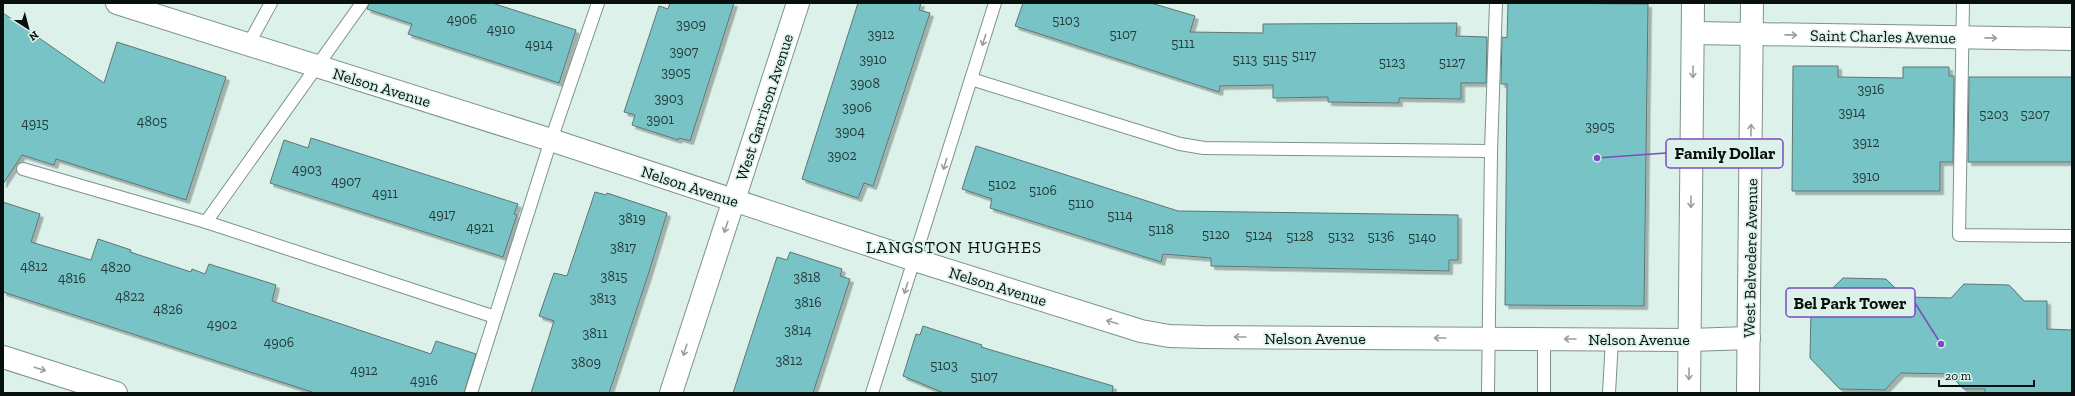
<svg xmlns="http://www.w3.org/2000/svg" width="2075" height="396" font-family="'Zilla Slab',serif">
<style>
.building{fill:#78c3c6;stroke:#5f7475;filter:url(#shadow)}
.lines{fill:none;stroke-linecap:round;stroke-linejoin:round}
.service-casing{stroke:#7e928c;stroke-width:14}
.minor-casing{stroke:#7e928c;stroke-width:24}
.secondary-casing{stroke:#7e928c;stroke-width:24}
.service{stroke:#fff;stroke-width:12}
.minor{stroke:#fff;stroke-width:22}
.secondary{stroke:#fff;stroke-width:22}
.oneway{stroke:#9c9f9e}
.labels{text-anchor:middle;stroke-width:3.5;stroke-linejoin:round;paint-order:stroke}
.number-label{font-size:14px;fill:#243d3b}
.street-label{font-size:16px;fill:#08100d;stroke:#dbf1ea}
.neighbourhood-label{font-size:17px;letter-spacing:1px;fill:#08100d;stroke:#dbf1ea}
.leader{fill:none;stroke:#7c4bc3;stroke-width:1.5}
.callout-dot{fill:#7c4bc3;stroke:#dbf1ea;stroke-width:1.5}
.callout{fill:#dbf1ea;stroke:#7c4bc3;stroke-width:1.5}
.callout-label{font-size:17px;text-anchor:middle;font-weight:bold;fill:#08100d}
</style>
<defs>
<filter id="shadow"><feDropShadow dx="3.5" dy="3.5" stdDeviation="0" flood-color="#0004"/></filter>
</defs>
<rect width="100%" height="100%" fill="#dbf1ea"/>
<g class="building">
<path d="M 369,3 L 492,3 L 576,30 L 559,83 L 408,34 L 412,24 L 367,9 Z"/>
<path d="M 670,3 L 734,3 L 690,141 L 679,138 L 678,140 L 632,125 L 635,115 L 624,112 L 659,6 L 668,9 Z"/>
<path d="M 858,3 L 921,3 L 919,10 L 930,13 L 873,186 L 864,183 L 858,198 L 802,179 Z"/>
<path d="M 1023,3 L 1151,3 L 1195,16 L 1190,32 L 1263,33 L 1263,24 L 1457,23 L 1456,36 L 1487,37 L 1486,83 L 1461,83 L 1461,99 L 1399,98 L 1399,103 L 1328,102 L 1328,97 L 1273,98 L 1273,85 L 1220,86 L 1219,92 L 1015,26 Z"/>
<path d="M 1508,3 L 1648,4 L 1644,306 L 1505,305 L 1507,84 L 1501,84 L 1502,37 L 1507,38 Z"/>
<path d="M 3,13 L 104,83 L 117,42 L 226,77 L 186,200 L 56,159 L 54,165 L 22,155 L 3,184 Z"/>
<path d="M 1793,66 L 1838,66 L 1838,77 L 1903,78 L 1903,67 L 1949,67 L 1949,76 L 1954,76 L 1953,162 L 1940,162 L 1940,191 L 1792,191 Z"/>
<path d="M 1969,77 L 2072,77 L 2072,162 L 1968,162 Z"/>
<path d="M 311,138 L 518,204 L 514,214 L 517,215 L 503,257 L 270,183 L 284,140 L 308,148 Z"/>
<path d="M 976,146 L 1178,211 L 1458,215 L 1458,260 L 1449,260 L 1449,271 L 1211,266 L 1211,258 L 1163,254 L 1161,262 L 990,208 L 992,199 L 962,189 Z"/>
<path d="M 595,192 L 606,195 L 607,193 L 667,213 L 649,272 L 609,393 L 531,393 L 554,321 L 539,316 L 554,273 L 567,276 Z"/>
<path d="M 3,202 L 40,214 L 31,242 L 91,260 L 98,239 L 131,250 L 130,252 L 191,272 L 192,269 L 205,274 L 209,264 L 276,285 L 272,301 L 431,354 L 436,341 L 476,354 L 464,393 L 315,393 L 3,292 Z"/>
<path d="M 790,252 L 842,269 L 840,276 L 850,279 L 813,393 L 733,393 L 777,257 L 787,260 Z"/>
<path d="M 1843,278 L 1886,279 L 1904,297 L 1951,298 L 1964,284 L 2009,285 L 2024,301 L 2047,301 L 2047,329 L 2072,330 L 2072,393 L 1985,393 L 1985,389 L 1964,389 L 1949,374 L 1901,373 L 1885,390 L 1840,389 L 1810,358 L 1811,309 Z"/>
<path d="M 923,326 L 982,345 L 981,347 L 1113,386 L 1112,393 L 944,393 L 903,376 L 916,334 L 920,335 Z"/>
</g>
<g class="lines">
<defs>
<g id="service">
<path d="M 1963,3 L 1959,235 L 2072,236"/>
<path d="M 248,45 L 271,3"/>
<path d="M 971,79 L 1180,144 L 1204,148 L 1491,151"/>
<path d="M 23,169 L 206,222 L 495,317"/>
<path d="M 206,222 L 362,3"/>
<path d="M 1544,338 L 1544,393"/>
<path d="M 471,393 L 551,140 L 598,3"/>
<path d="M 872,393 L 995,3"/>
<path d="M 1488,393 L 1491,151 L 1496,3"/>
<path d="M 1609,393 L 1612,339"/>
</g>
<g id="minor">
<path d="M 117,3 L 551,140 L 915,260 L 1141,331 L 1169,336 L 1203,337 L 1690,340 L 1749,338"/>
<path d="M 1693,33 L 2072,39"/>
<path d="M 3,357 L 116,393"/>
<path d="M 671,393 L 798,3"/>
</g>
<g id="secondary">
<path d="M 1689,393 L 1693,3"/>
<path d="M 1748,393 L 1752,3"/>
</g>
</defs>
<use href="#service" class="service-casing"/>
<use href="#minor" class="minor-casing"/>
<use href="#secondary" class="secondary-casing"/>
<use href="#service" class="service"/>
<use href="#minor" class="minor"/>
<use href="#secondary" class="secondary"/>
</g>
<defs><path id="oneway-shaft" d="M-6 0H5M1.5-3L5.5 0L1.5 3" fill="none" stroke-width="1.6" stroke-linecap="round" stroke-linejoin="round"/></defs>
<g class="oneway">
<use href="#oneway-shaft" transform="translate(1791 35) rotate(1)"/>
<use href="#oneway-shaft" transform="translate(1991 38) rotate(1)"/>
<use href="#oneway-shaft" transform="translate(984 40) rotate(108)"/>
<use href="#oneway-shaft" transform="translate(1693 72) rotate(91)"/>
<use href="#oneway-shaft" transform="translate(1751 130) rotate(-89)"/>
<use href="#oneway-shaft" transform="translate(945 164) rotate(107)"/>
<use href="#oneway-shaft" transform="translate(1691 202) rotate(91)"/>
<use href="#oneway-shaft" transform="translate(726 227) rotate(108)"/>
<use href="#oneway-shaft" transform="translate(906 288) rotate(108)"/>
<use href="#oneway-shaft" transform="translate(1112 322) rotate(-163)"/>
<use href="#oneway-shaft" transform="translate(1240 337) rotate(-180)"/>
<use href="#oneway-shaft" transform="translate(1440 338) rotate(-180)"/>
<use href="#oneway-shaft" transform="translate(1570 339) rotate(-180)"/>
<use href="#oneway-shaft" transform="translate(685 350) rotate(108)"/>
<use href="#oneway-shaft" transform="translate(40 369) rotate(18)"/>
<use href="#oneway-shaft" transform="translate(1689 374) rotate(91)"/>
</g>
<g class="labels">
<g class="number-label">
<text x="462" y="24">4906</text>
<text x="1066" y="25">5103</text>
<text x="691" y="29">3909</text>
<text x="501" y="34">4910</text>
<text x="881" y="39">3912</text>
<text x="1123" y="39">5107</text>
<text x="1183" y="48">5111</text>
<text x="539" y="49">4914</text>
<text x="684" y="56">3907</text>
<text x="1304" y="60">5117</text>
<text x="873" y="64">3910</text>
<text x="1245" y="64">5113</text>
<text x="1275" y="64">5115</text>
<text x="1392" y="67">5123</text>
<text x="1452" y="67">5127</text>
<text x="676" y="77">3905</text>
<text x="865" y="88">3908</text>
<text x="1871" y="94">3916</text>
<text x="669" y="103">3903</text>
<text x="857" y="112">3906</text>
<text x="1852" y="117">3914</text>
<text x="1994" y="119">5203</text>
<text x="2035" y="119">5207</text>
<text x="660" y="124">3901</text>
<text x="152" y="126">4805</text>
<text x="35" y="128">4915</text>
<text x="1600" y="131">3905</text>
<text x="850" y="136">3904</text>
<text x="1866" y="147">3912</text>
<text x="842" y="160">3902</text>
<text x="307" y="174">4903</text>
<text x="1866" y="181">3910</text>
<text x="346" y="186">4907</text>
<text x="1002" y="189">5102</text>
<text x="1043" y="195">5106</text>
<text x="385" y="198">4911</text>
<text x="1081" y="208">5110</text>
<text x="442" y="219">4917</text>
<text x="1120" y="220">5114</text>
<text x="632" y="223">3819</text>
<text x="480" y="232">4921</text>
<text x="1161" y="234">5118</text>
<text x="1216" y="239">5120</text>
<text x="1259" y="240">5124</text>
<text x="1300" y="241">5128</text>
<text x="1341" y="241">5132</text>
<text x="1381" y="241">5136</text>
<text x="1422" y="242">5140</text>
<text x="623" y="252">3817</text>
<text x="34" y="271">4812</text>
<text x="116" y="272">4820</text>
<text x="614" y="281">3815</text>
<text x="807" y="282">3818</text>
<text x="72" y="283">4816</text>
<text x="130" y="301">4822</text>
<text x="603" y="303">3813</text>
<text x="808" y="307">3816</text>
<text x="168" y="314">4826</text>
<text x="222" y="329">4902</text>
<text x="798" y="335">3814</text>
<text x="595" y="338">3811</text>
<text x="279" y="347">4906</text>
<text x="789" y="365">3812</text>
<text x="586" y="367">3809</text>
<text x="944" y="370">5103</text>
<text x="364" y="375">4912</text>
<text x="984" y="381">5107</text>
<text x="424" y="385">4916</text>
</g>
<g class="street-label">
<text transform="translate(1883 36) rotate(1)" y="6">Saint Charles Avenue</text>
<text transform="translate(382 87) rotate(17)" y="6">Nelson Avenue</text>
<text transform="translate(764 107) rotate(-72)" y="6">West Garrison Avenue</text>
<text transform="translate(690 186) rotate(18)" y="6">Nelson Avenue</text>
<text transform="translate(1750 258) rotate(-89)" y="6">West Belvedere Avenue</text>
<text transform="translate(998 286) rotate(17)" y="6">Nelson Avenue</text>
<text x="1315" y="344">Nelson Avenue</text>
<text x="1639" y="345">Nelson Avenue</text>
</g>
<g class="neighbourhood-label">
<text x="954" y="253">LANGSTON HUGHES</text>
</g>
</g>
<path class="leader" d="M1597 158L1666 153M1941 344L1915 303"/>
<g class="callout-dot">
<circle cx="1597" cy="158" r="4"/>
<circle cx="1941" cy="344" r="4"/>
</g>
<g class="callout">
<rect x="1666" y="139" width="117" height="29" rx="4"/>
<rect x="1786" y="288" width="129" height="29" rx="4"/>
</g>
<g class="callout-label">
<text x="1725" y="159">Family Dollar</text>
<text x="1850" y="309">Bel Park Tower</text>
</g>
<rect width="2075" height="396" fill="none" stroke="#08100d" stroke-width="8"/>
<g transform="translate(28 28) rotate(144)" stroke="#dbf1ea" stroke-width="3" paint-order="stroke">
<path d="M0-3L7 15L0 10L-7 15Z" fill="#08100d"/>
<text y="-6" font-size="11" font-weight="bold" text-anchor="middle" fill="#08100d">N</text>
</g>
<path d="M1939 380v6h95v-6" fill="none" stroke="#08100d" stroke-width="2"/>
<text x="1945" y="380" font-size="12" fill="#08100d" stroke="#dbf1ea" stroke-width="3" paint-order="stroke">20 m</text>
</svg>
